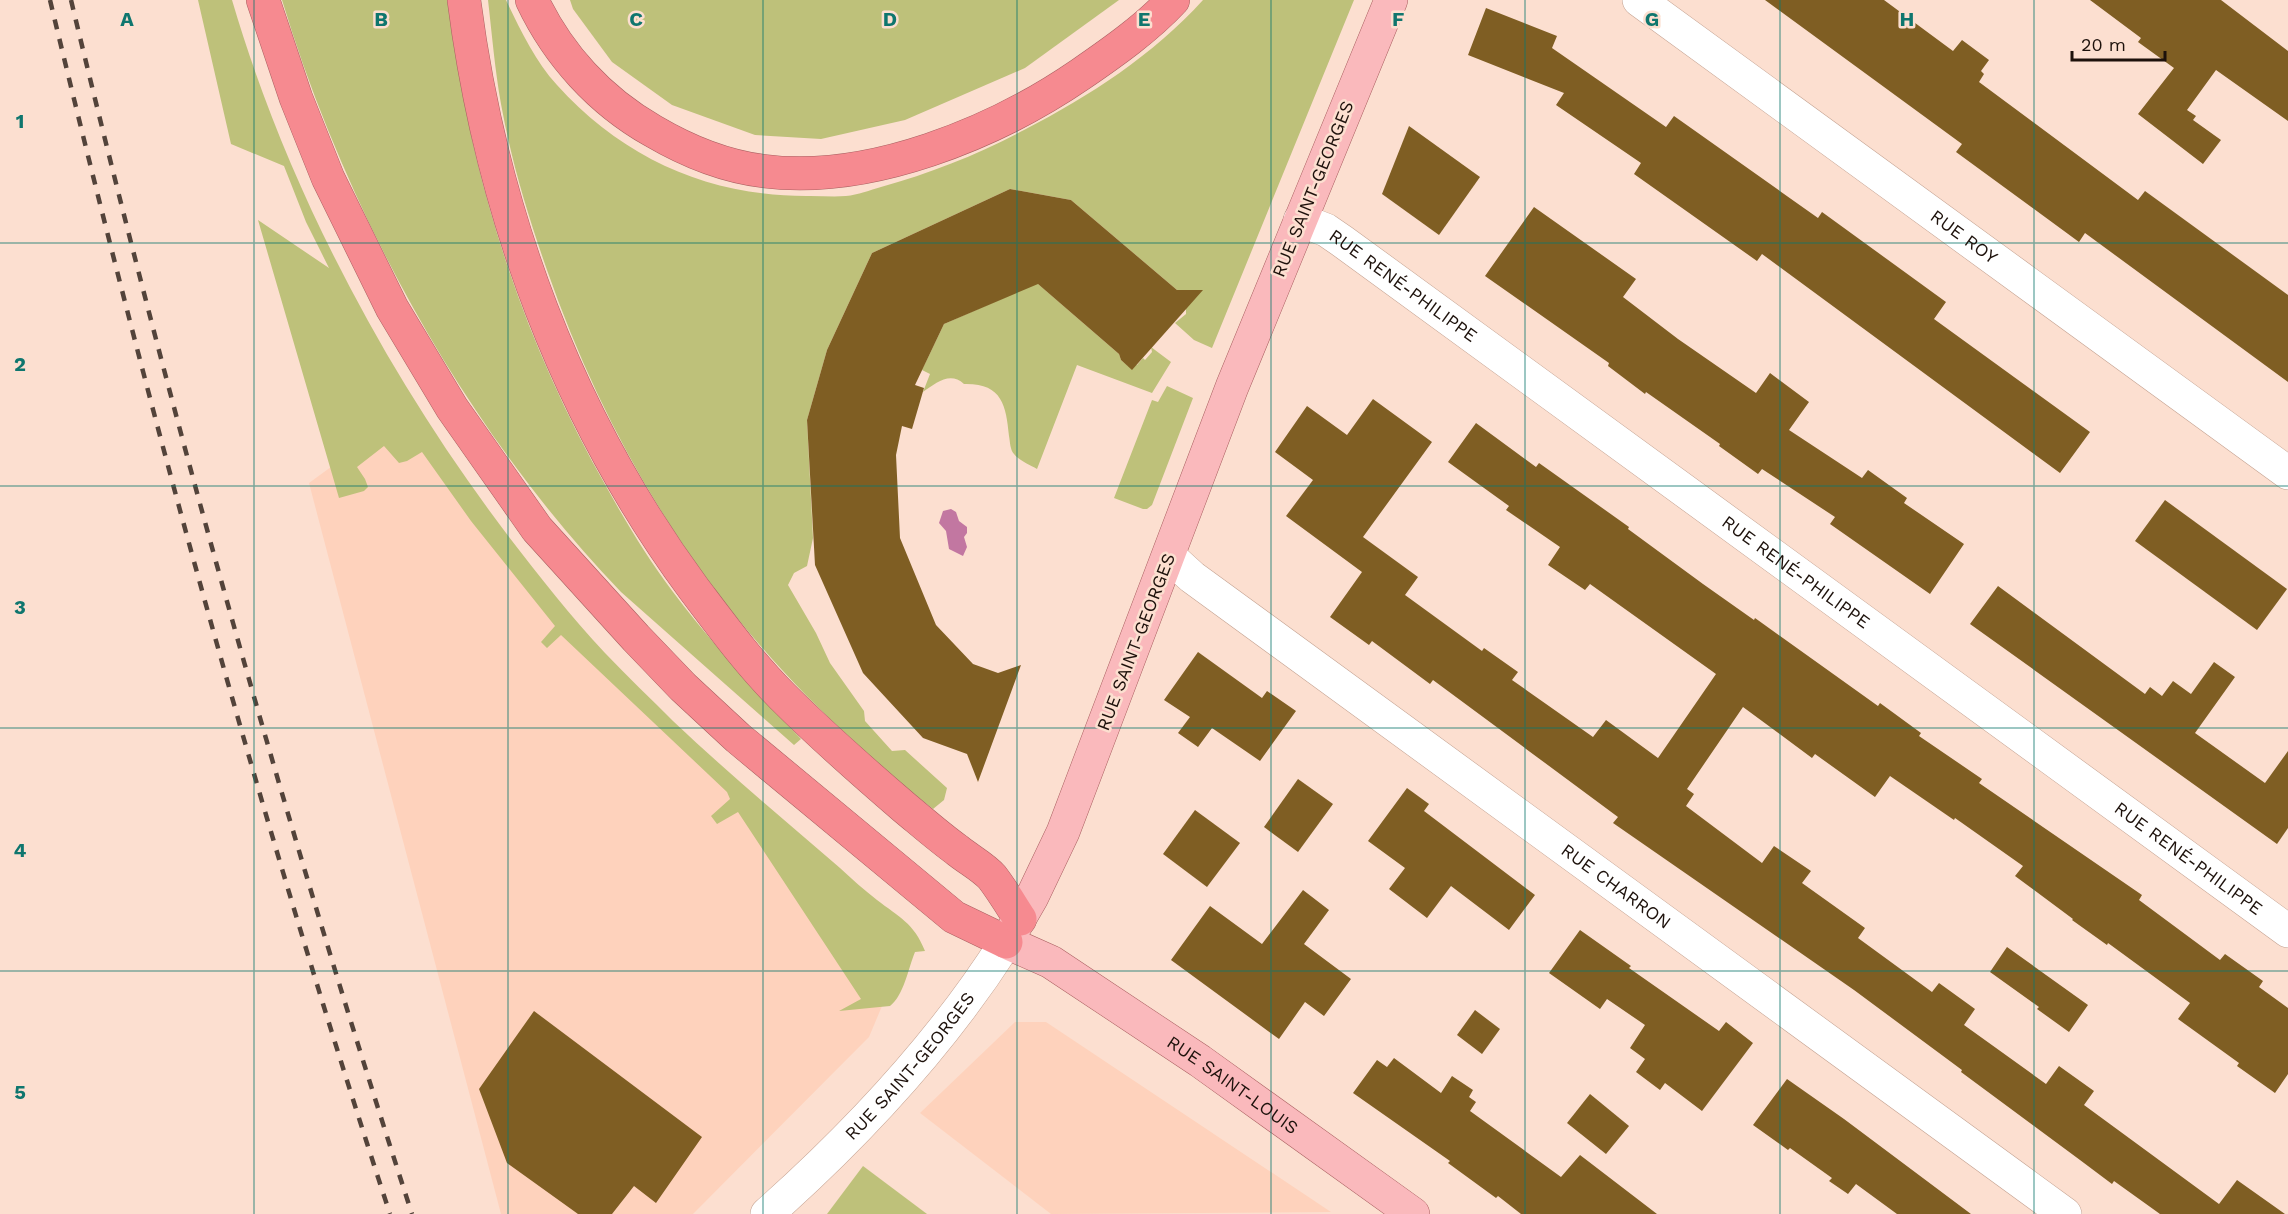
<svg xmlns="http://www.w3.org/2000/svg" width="2288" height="1214" font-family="'Work Sans',sans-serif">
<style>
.built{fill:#fed2bc}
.green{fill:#bec17a}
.water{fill:#c277a1}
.building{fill:#7f5e23}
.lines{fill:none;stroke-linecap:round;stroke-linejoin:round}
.minor-casing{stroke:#c4a291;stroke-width:34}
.tertiary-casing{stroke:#c4a291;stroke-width:34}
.primary-casing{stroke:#aa6061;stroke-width:34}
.motorway-casing{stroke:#aa6061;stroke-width:34}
.minor{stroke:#fff;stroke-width:33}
.tertiary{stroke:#fff;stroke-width:33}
.primary{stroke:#fab9bc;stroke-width:33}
.motorway{stroke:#f68a90;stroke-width:33}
.rail{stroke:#53433a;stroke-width:4.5;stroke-dasharray:10 10;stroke-linecap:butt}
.grid{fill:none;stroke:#0f766e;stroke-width:1.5;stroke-opacity:0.55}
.labels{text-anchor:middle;stroke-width:5;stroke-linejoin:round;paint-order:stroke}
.street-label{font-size:18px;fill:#1d110b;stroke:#fcdfd0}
.grid-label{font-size:20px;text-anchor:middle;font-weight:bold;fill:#0f766e;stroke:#fcdfd0;stroke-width:5;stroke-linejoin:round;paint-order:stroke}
</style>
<rect width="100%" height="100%" fill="#fcdfd0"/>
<g class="built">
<path d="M 402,415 L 561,633 L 911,937 L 869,1037 L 693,1214 L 501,1214 L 309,483 Z"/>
<path d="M 1015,1022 L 1046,1022 L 1331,1212 L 1051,1214 L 920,1113 Z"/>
</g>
<g class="green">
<path d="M 198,0 L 232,0 C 288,191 389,379 509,537 C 540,577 571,617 605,653 C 627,676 651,699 673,721 C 727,772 784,820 840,868 C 852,879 864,890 877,900 C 899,917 914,923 925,951 L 915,952 C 908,969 904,995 890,1006 L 839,1011 L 861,999 L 738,812 L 717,824 L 711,816 L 730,799 L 727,792 L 561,635 L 547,648 L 541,642 L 555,626 L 471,521 L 422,452 L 407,461 L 399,463 L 384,446 L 357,467 L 365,479 L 368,487 L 364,491 L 339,498 L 258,220 L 329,268 L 306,222 L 284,166 L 231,144 Z"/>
<path d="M 282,0 L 450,0 C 458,54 464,108 477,161 C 506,278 548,384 607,488 C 627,524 648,559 673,592 C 712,644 756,691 801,739 L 794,745 L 621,592 C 466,431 347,214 282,0 Z"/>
<path d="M 488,0 L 506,0 C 520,29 535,61 557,85 C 624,159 710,197 810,196 C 822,196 835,197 846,196 C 858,195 870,190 881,187 C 931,173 979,154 1024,130 C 1090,96 1153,55 1203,0 L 1354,0 L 1212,348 L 1194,340 L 1175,323 L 1186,314 L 1186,309 L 1177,290 L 1071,200 L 1010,189 L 872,253 L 827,350 L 807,420 L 813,538 L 807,566 L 794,573 L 788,585 L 816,633 L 830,663 L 864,711 L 865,721 L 892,751 L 905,750 L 947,788 L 944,800 L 933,809 C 915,794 895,780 877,765 C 868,758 862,749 854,741 C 710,612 610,451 547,270 C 528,216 511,160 501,104 C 495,70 492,35 488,0 Z"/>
<path d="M 570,0 L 1119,0 L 1025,68 L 905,120 L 821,139 L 755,135 L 672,105 L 612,62 L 573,9 Z"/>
<path d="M 1037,283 L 1119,354 L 1121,360 L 1128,366 L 1137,365 L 1143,358 L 1145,360 L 1152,352 L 1151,347 L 1171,362 L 1152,393 L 1077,365 L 1037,469 C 1030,465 1018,460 1014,454 C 1010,450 1010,441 1009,436 C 1006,405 1002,383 964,384 C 950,371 936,383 923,392 L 930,374 L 922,370 L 944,324 Z"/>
<path d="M 1167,386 L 1193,398 L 1152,505 L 1147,509 L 1143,509 L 1114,498 L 1152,400 L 1158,402 Z"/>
<path d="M 863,1166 L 927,1214 L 827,1214 Z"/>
</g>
<path class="water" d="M 951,509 L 956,512 L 959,521 L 967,527 L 967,533 L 964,537 L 967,547 L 963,556 L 949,549 L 946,531 L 939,523 L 943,511 Z"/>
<g class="building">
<path d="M 1765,0 L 1884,0 L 1953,51 L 1962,40 L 1989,60 L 1981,71 L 1984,74 L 1979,82 L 2138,200 L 2145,191 L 2288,295 L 2288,382 L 2085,233 L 2079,242 L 1956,152 L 1962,144 Z"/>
<path d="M 2090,0 L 2221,0 L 2288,51 L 2288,121 L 2216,70 L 2187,110 L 2196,116 L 2193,120 L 2221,140 L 2203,164 L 2138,114 L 2174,68 L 2138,42 L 2141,38 Z"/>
<path d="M 1486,8 L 1557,36 L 1552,48 L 1666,127 L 1674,116 L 1818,218 L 1822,212 L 1946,302 L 1934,319 L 2090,432 L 2060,473 L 1762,254 L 1757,261 L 1634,174 L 1641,163 L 1556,105 L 1564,93 L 1468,55 Z"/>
<path d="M 1409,126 L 1480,177 L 1439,235 L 1382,194 Z"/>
<path d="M 1010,189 L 1071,200 L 1177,290 L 1203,290 L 1132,370 L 1121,360 L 1119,354 L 1038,284 L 944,324 L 915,385 L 924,388 L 912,429 L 902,426 L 896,455 L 900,538 L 936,625 L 973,664 L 998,673 L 1021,665 L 978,782 L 967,754 L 923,738 L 863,673 L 815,565 L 807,420 L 827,350 L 872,253 Z"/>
<path d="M 1534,207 L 1636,279 L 1623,297 L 1678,339 L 1756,393 L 1770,373 L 1809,402 L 1789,430 L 1862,478 L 1868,470 L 1907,498 L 1904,503 L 1964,544 L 1930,594 L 1830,524 L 1835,517 L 1762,469 L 1758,474 L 1719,446 L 1720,444 L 1646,392 L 1645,394 L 1608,366 L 1609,363 L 1485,276 Z"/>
<path d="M 1373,399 L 1432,442 L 1363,537 L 1418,577 L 1405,595 L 1482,651 L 1484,648 L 1518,672 L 1512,680 L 1593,737 L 1606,720 L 1658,758 L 1716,674 L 1590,584 L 1585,590 L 1548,565 L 1560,547 L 1506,510 L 1509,506 L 1448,462 L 1476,423 L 1536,467 L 1539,463 L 1629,527 L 1628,529 L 1703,584 L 1754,620 L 1755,618 L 1878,706 L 1880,703 L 1921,733 L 1919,736 L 1982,779 L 1979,783 L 2142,895 L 2139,900 L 2220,960 L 2225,954 L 2263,981 L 2259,987 L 2288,1008 L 2288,1074 L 2275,1093 L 2237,1066 L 2239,1063 L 2178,1019 L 2190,1003 L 2108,943 L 2107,945 L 2072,920 L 2073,919 L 2015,876 L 2023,866 L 1955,818 L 1954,820 L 1890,776 L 1875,797 L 1815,754 L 1812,758 L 1743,707 L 1687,789 L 1694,794 L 1686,806 L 1762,863 L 1774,846 L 1811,871 L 1802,883 L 1865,928 L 1858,938 L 1932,992 L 1939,983 L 1975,1009 L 1964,1025 L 2046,1084 L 2059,1066 L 2094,1091 L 2084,1105 L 2219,1204 L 2237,1180 L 2285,1214 L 2160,1214 L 2114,1181 L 2112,1184 L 2080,1160 L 1961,1072 L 1962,1070 L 1854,990 L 1613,823 L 1618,817 L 1433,680 L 1430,684 L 1372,641 L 1369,645 L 1330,617 L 1362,572 L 1286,516 L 1313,480 L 1275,452 L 1307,406 L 1347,435 Z"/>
<path d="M 2165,500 L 2287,589 L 2257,630 L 2135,541 Z"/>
<path d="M 1998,586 L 2145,694 L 2150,687 L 2162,696 L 2173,681 L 2191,694 L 2214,662 L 2235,677 L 2195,733 L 2265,783 L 2288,751 L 2288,828 L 2277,844 L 1970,624 Z"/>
<path d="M 1198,652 L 1262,698 L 1267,691 L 1296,711 L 1260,761 L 1212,728 L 1198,747 L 1178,733 L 1190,717 L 1164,700 Z"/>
<path d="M 1298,779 L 1333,804 L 1298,852 L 1264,827 Z"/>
<path d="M 1407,788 L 1429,804 L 1424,811 L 1535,895 L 1509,930 L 1451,886 L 1427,918 L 1389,889 L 1405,868 L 1368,841 Z"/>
<path d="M 1195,810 L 1240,843 L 1207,887 L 1163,854 Z"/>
<path d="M 1303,890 L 1329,910 L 1304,944 L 1351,979 L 1324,1016 L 1305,1002 L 1279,1039 L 1171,960 L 1210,906 L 1262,944 Z"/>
<path d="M 1580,930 L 1631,966 L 1629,968 L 1719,1031 L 1726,1022 L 1753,1043 L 1702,1111 L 1665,1083 L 1660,1090 L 1636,1072 L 1645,1059 L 1630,1048 L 1645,1025 L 1607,999 L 1600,1009 L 1549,973 Z"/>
<path d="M 2007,947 L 2088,1005 L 2069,1032 L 2037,1009 L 2039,1007 L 1990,972 Z"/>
<path d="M 1475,1010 L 1500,1029 L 1482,1054 L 1457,1035 Z"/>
<path d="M 534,1011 L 702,1137 L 656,1203 L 634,1186 L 612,1214 L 578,1214 L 507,1163 L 479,1089 Z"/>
<path d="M 1394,1058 L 1441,1093 L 1452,1076 L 1473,1090 L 1469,1097 L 1476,1102 L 1470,1111 L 1561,1177 L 1580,1155 L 1657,1214 L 1521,1214 L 1498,1196 L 1496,1198 L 1448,1163 L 1450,1161 L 1353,1093 L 1377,1060 L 1387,1067 Z"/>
<path d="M 1787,1079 L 1844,1119 L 1971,1214 L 1897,1214 L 1856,1184 L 1848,1194 L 1829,1181 L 1832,1178 L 1790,1148 L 1788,1150 L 1753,1125 Z"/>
<path d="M 1590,1094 L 1629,1126 L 1606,1154 L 1567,1123 Z"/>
</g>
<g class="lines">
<defs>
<g id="minor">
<path id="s1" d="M 1639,0 L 2288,473"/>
<path id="s2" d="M 1300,220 L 1326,230 L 1342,241 L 2288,931"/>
<path id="s3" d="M 1169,556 L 1192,577 L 2065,1214"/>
</g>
<g id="tertiary">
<path id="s4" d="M 767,1214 C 857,1134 942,1043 1006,942"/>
</g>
<g id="primary">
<path id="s5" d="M 1391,0 L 1232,387 L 1063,832 L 1032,897 L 1006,942 L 1051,962 L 1200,1061 L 1413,1214"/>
</g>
<g id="motorway">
<path d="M 263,0 L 296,98 L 328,178 L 392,308 L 452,408 L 537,529 L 636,638 L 683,687 L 738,738 L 954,917 L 1006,942"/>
<path d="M 464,0 C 491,211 567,417 694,589 C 722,626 749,663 782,696 C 821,735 863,772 905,808 C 922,822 939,837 957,850 C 968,859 983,867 992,877 C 1002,890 1011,905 1020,919"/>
<path d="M 532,0 C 558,55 600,101 653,131 C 687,151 723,166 763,171 C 869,185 995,133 1081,74 C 1113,52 1147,28 1173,0"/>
</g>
</defs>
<use href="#minor" class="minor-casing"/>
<use href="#tertiary" class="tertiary-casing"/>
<use href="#primary" class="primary-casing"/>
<use href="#motorway" class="motorway-casing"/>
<use href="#minor" class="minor"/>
<use href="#tertiary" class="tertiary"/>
<use href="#primary" class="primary"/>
<use href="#motorway" class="motorway"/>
<g class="rail">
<path d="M 50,0 C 148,409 259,815 390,1214"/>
<path d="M 71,0 C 169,409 282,814 412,1214"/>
</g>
</g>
<path class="grid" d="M 254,0 L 254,1214M 508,0 L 508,1214M 763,0 L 763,1214M 1017,0 L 1017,1214M 1271,0 L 1271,1214M 1525,0 L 1525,1214M 1780,0 L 1780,1214M 2034,0 L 2034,1214M 0,243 L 2288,243M 0,486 L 2288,486M 0,728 L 2288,728M 0,971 L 2288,971"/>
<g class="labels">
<g class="street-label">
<text transform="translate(1313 189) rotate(-68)" y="6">RUE SAINT-GEORGES</text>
<text dy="6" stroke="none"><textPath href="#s1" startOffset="402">RUE ROY</textPath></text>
<text dy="6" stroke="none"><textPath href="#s2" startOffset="123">RUE RENÉ-PHILIPPE</textPath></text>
<text dy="6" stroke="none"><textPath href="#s2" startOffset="609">RUE RENÉ-PHILIPPE</textPath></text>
<text transform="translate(1136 642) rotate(-69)" y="6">RUE SAINT-GEORGES</text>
<text dy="6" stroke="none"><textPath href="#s2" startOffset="1095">RUE RENÉ-PHILIPPE</textPath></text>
<text dy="6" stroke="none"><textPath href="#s3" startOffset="556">RUE CHARRON</textPath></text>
<text dy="6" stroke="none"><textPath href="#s4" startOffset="206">RUE SAINT-GEORGES</textPath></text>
<text dy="6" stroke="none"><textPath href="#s5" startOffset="1287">RUE SAINT-LOUIS</textPath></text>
</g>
</g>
<g class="grid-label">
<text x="127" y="26">A</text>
<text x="381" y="26">B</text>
<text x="636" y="26">C</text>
<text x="890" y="26">D</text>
<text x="1144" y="26">E</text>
<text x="1398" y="26">F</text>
<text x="1652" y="26">G</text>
<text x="1907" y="26">H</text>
<text x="20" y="128">1</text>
<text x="20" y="371">2</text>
<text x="20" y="614">3</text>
<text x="20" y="857">4</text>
<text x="20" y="1099">5</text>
</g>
<path d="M2072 51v9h93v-9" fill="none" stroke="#1d110b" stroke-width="3"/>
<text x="2081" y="51" font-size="18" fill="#1d110b" stroke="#fcdfd0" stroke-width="4.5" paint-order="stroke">20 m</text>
</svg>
